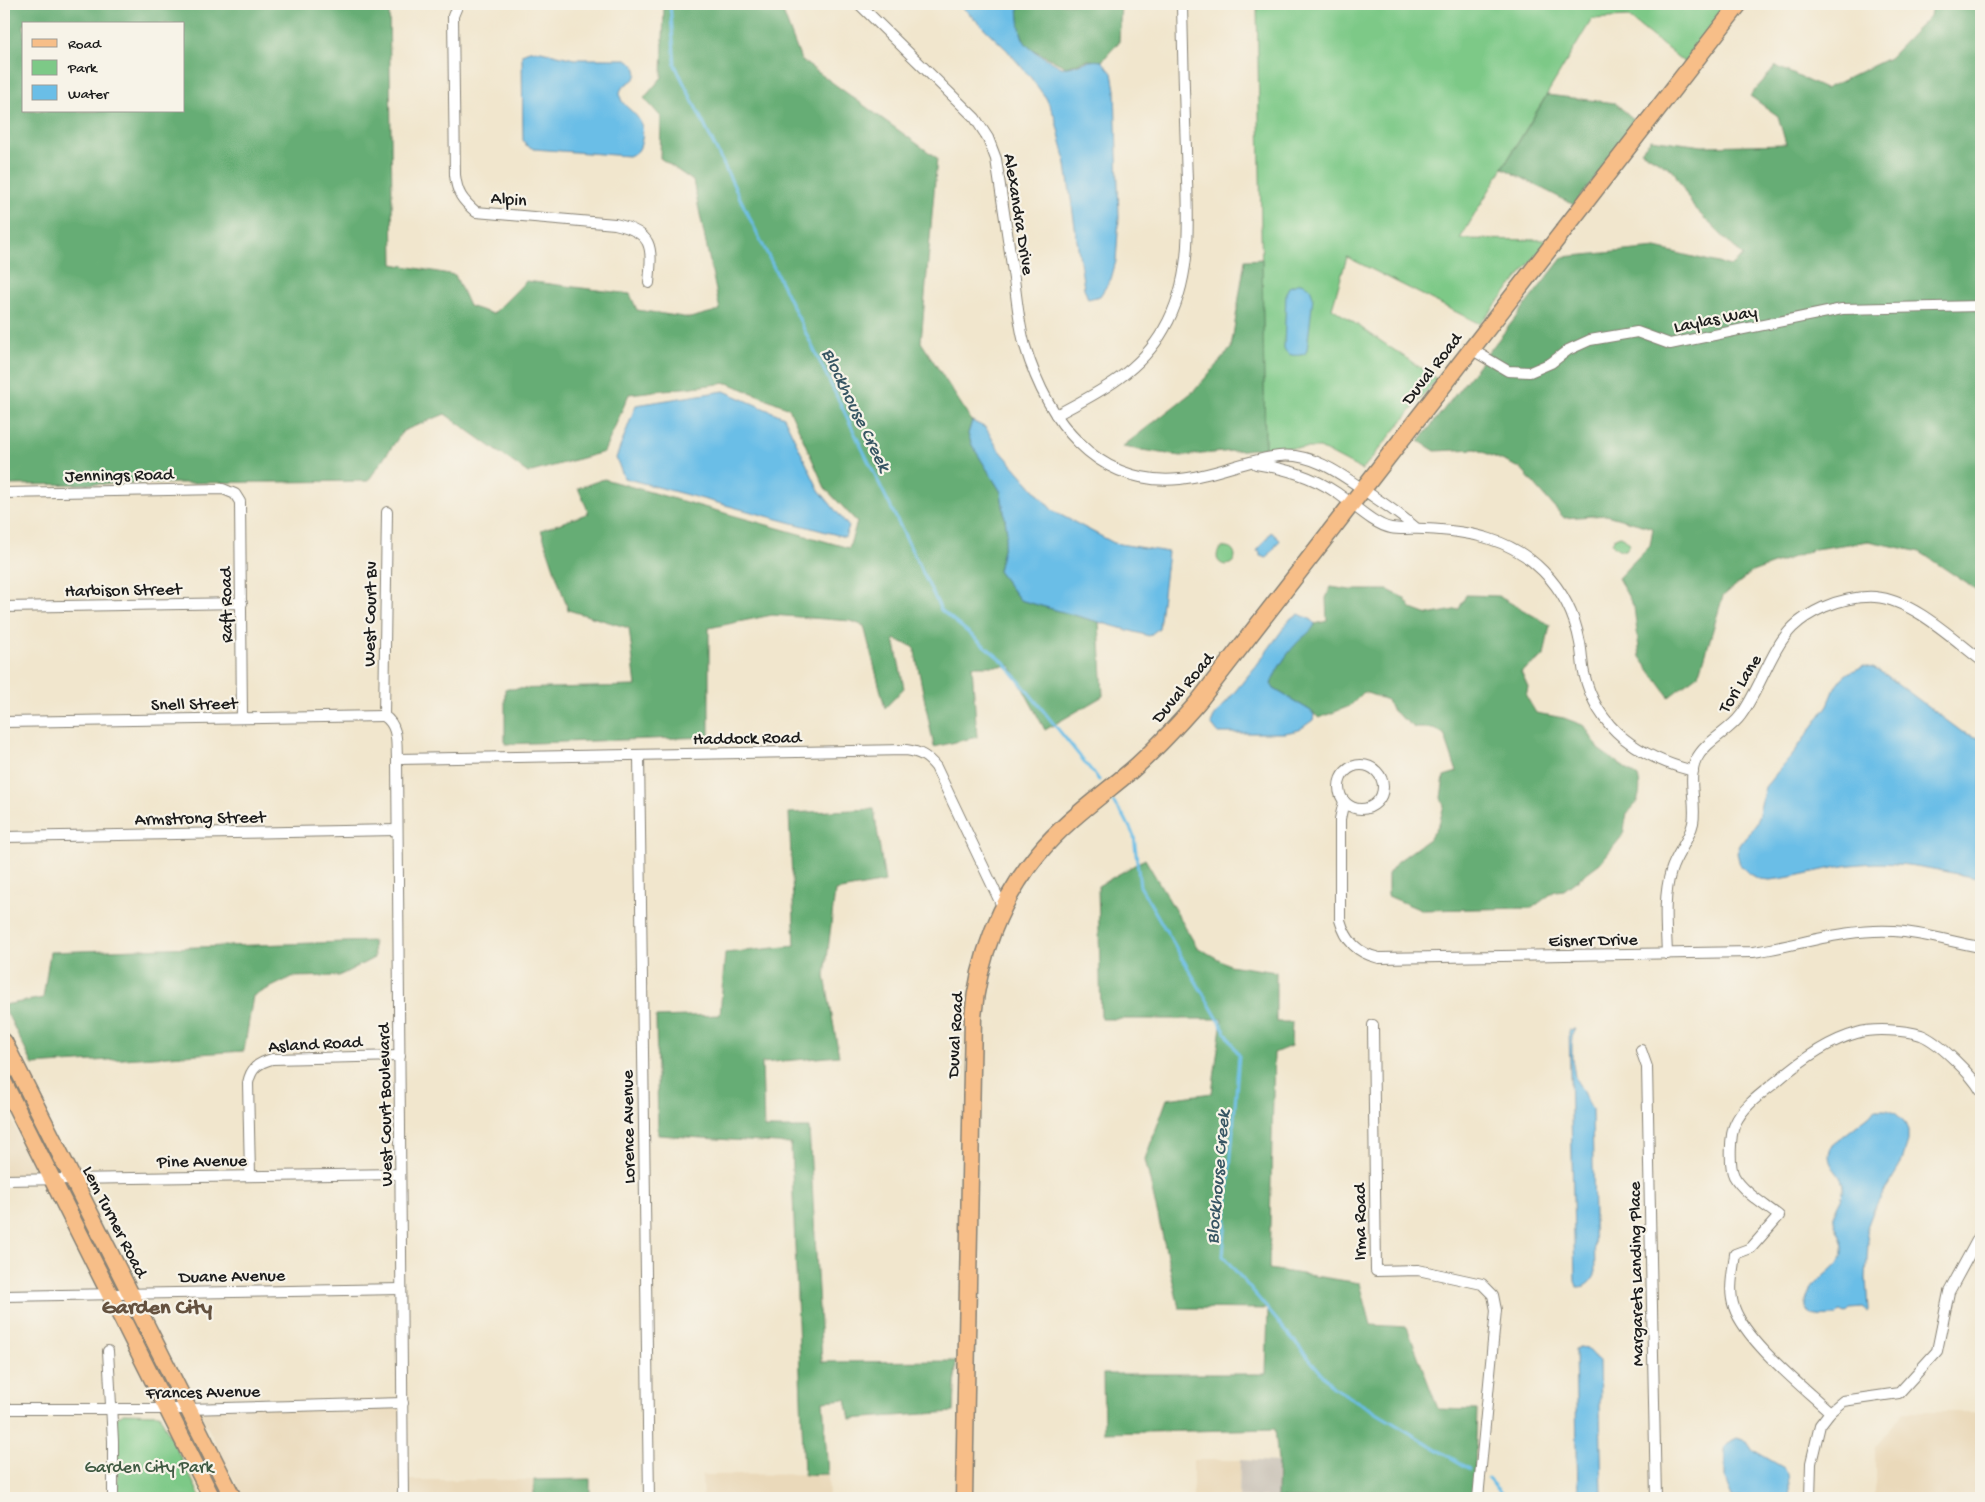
<svg xmlns="http://www.w3.org/2000/svg" width="1985" height="1502" font-family="'Gochi Hand',sans-serif">
<style>
.built{fill:#ead9ba}
.industrial{fill:#cac3b8}
.green{fill:#7dc987;stroke:#4c7252}
.forest{fill:#66ad74;stroke:#416448;fill-rule:evenodd}
.water{fill:#6abee7;stroke:#436d82}
.lines{fill:none;stroke-linecap:round;stroke-linejoin:round}
.stream{stroke:#6abee7;stroke-width:3}
.minor-casing{stroke:#868174;stroke-width:12}
.primary-casing{stroke:#868174;stroke-width:19}
.minor{stroke:#fff;stroke-width:10}
.primary{stroke:#f7be88;stroke-width:16}
.labels{text-anchor:middle;stroke-width:4.5;stroke-linejoin:round;paint-order:stroke}
.street-label{font-size:18px;fill:#1c1c1c;stroke:#f7f3e8}
.park-label{font-size:18px;fill:#3e5941;stroke:#f7f3e8}
.water-label{font-size:19px;font-style:italic;fill:#375563;stroke:#f7f3e8}
.district-label{font-size:22px;font-weight:bold;fill:#64513f;stroke:#f7f3e8}
</style>
<rect width="100%" height="100%" fill="#f7f3e8"/>
<filter id="ink" filterUnits="userSpaceOnUse"><feTurbulence type="fractalNoise" baseFrequency=".02" numOctaves="2"/><feDisplacementMap in="SourceGraphic" scale="10" xChannelSelector="R" yChannelSelector="G"/><feConvolveMatrix kernelMatrix="1 2 1 2 8 2 1 2 1" color-interpolation-filters="sRGB"/></filter>
<filter id="wash" filterUnits="userSpaceOnUse"><feTurbulence type="fractalNoise" baseFrequency=".0096" numOctaves="4" result="noise"/><feDisplacementMap in="SourceGraphic" scale="20" xChannelSelector="R" yChannelSelector="G"/><feGaussianBlur stdDeviation="1.12" result="paint"/><feColorMatrix in="noise" values="0 0 0 0 0 0 0 0 0 0 0 0 0 0 0 0 0 1.4 0 .05"/><feComposite in="paint" operator="in"/></filter>
<g filter="url(#wash)">
<rect width="100%" height="100%" fill="#f1e6cd"/>
<g class="built">
<path d="M 4,1106 L 39,1175 L 4,1176 Z"/>
<path d="M 406,1399 L 406,1480 L 534,1480 L 534,1498 L 243,1498 L 195,1403 Z"/>
<path d="M 1904,1412 L 1981,1412 L 1981,1498 L 1875,1498 L 1875,1446 Z"/>
<path d="M 1193,1460 L 1240,1460 L 1239,1498 L 1193,1498 Z"/>
<path d="M 828,1474 L 829,1498 L 703,1498 L 702,1475 Z"/>
</g>
<path class="industrial" d="M 1240,1460 L 1278,1462 L 1277,1498 L 1239,1498 Z"/>
<g class="green">
<path d="M 1257,4 L 1729,4 L 1685,63 L 1628,17 L 1592,19 L 1460,239 L 1549,240 L 1480,324 L 1347,257 L 1332,308 L 1437,379 L 1362,470 L 1320,448 L 1265,448 Z"/>
<path d="M 1620,536 L 1627,540 L 1630,544 L 1626,550 C 1621,551 1615,548 1612,543 L 1615,538 Z"/>
<circle cx="1226" cy="556" r="9"/>
<path d="M 123,1413 L 159,1414 L 201,1498 L 118,1498 L 115,1420 Z"/>
</g>
<g class="forest">
<path d="M 4,4 L 389,4 L 393,264 L 455,275 L 469,306 L 493,314 L 526,281 L 630,294 L 637,310 L 690,318 L 720,310 L 693,181 L 660,158 L 661,117 L 644,98 L 662,77 L 664,4 L 780,4 L 801,60 L 937,158 L 921,342 L 972,421 L 968,434 L 972,445 L 1001,492 L 1007,532 L 998,571 L 1020,600 L 1099,622 L 1103,696 L 1045,730 L 1011,666 L 972,666 L 977,737 L 934,747 L 914,647 L 894,639 L 904,688 L 885,708 L 864,626 L 851,621 L 772,615 L 709,628 L 709,737 L 505,744 L 505,689 L 636,686 L 629,628 L 568,610 L 541,530 L 589,513 L 578,488 L 604,479 L 849,548 L 857,522 L 825,488 L 789,408 L 728,383 L 629,394 L 604,452 L 528,473 L 445,414 L 403,431 L 368,481 L 4,485 ZM 24,24 L 184,24 L 184,111 L 24,111 Z"/>
<path d="M 1018,4 L 1121,4 L 1119,42 L 1102,61 L 1087,60 L 1066,67 L 1026,46 L 1019,27 Z"/>
<path d="M 1932,4 L 1981,4 L 1981,593 L 1920,552 L 1869,541 L 1815,549 L 1752,572 L 1723,596 L 1700,673 L 1669,697 L 1640,657 L 1634,607 L 1618,578 L 1650,545 L 1653,528 L 1606,515 L 1564,518 L 1520,468 L 1476,449 L 1435,451 L 1419,441 L 1563,257 L 1656,248 L 1731,266 L 1743,256 L 1694,208 L 1673,170 L 1641,151 L 1651,139 L 1702,146 L 1786,144 L 1778,116 L 1750,96 L 1776,66 L 1825,89 L 1889,58 L 1930,16 Z"/>
<path d="M 1547,95 L 1615,103 L 1637,122 L 1574,205 L 1503,168 Z"/>
<path d="M 1262,259 L 1265,448 L 1181,456 L 1122,447 L 1195,390 L 1231,348 L 1245,260 Z"/>
<path d="M 1331,587 L 1350,590 L 1388,590 L 1404,598 L 1412,609 L 1428,615 L 1459,609 L 1466,595 L 1498,596 L 1550,625 L 1544,656 L 1521,672 L 1528,687 L 1526,696 L 1536,713 L 1564,718 L 1585,726 L 1598,749 L 1638,777 C 1642,791 1639,804 1627,813 L 1623,835 L 1600,863 L 1564,890 L 1555,891 L 1532,908 L 1421,910 L 1388,896 L 1388,874 L 1397,862 L 1430,838 L 1439,824 L 1444,805 L 1441,798 L 1444,776 L 1457,772 L 1444,734 L 1433,728 L 1415,728 L 1393,711 L 1387,700 L 1364,692 L 1350,706 L 1319,718 L 1311,711 L 1271,687 C 1271,676 1288,653 1295,644 C 1301,637 1311,633 1315,624 L 1327,621 L 1326,598 Z"/>
<path d="M 874,809 L 885,882 L 835,891 L 825,976 L 839,1056 L 762,1063 L 764,1128 L 809,1128 L 822,1362 L 956,1361 L 954,1412 L 850,1419 L 846,1399 L 823,1401 L 828,1474 L 804,1475 L 791,1144 L 658,1135 L 656,1017 L 720,1015 L 725,953 L 795,946 L 789,813 Z"/>
<path d="M 1145,859 L 1197,947 L 1229,965 L 1276,972 L 1276,1022 L 1292,1022 L 1291,1046 L 1274,1053 L 1269,1269 L 1360,1283 L 1371,1325 L 1407,1327 L 1438,1409 L 1477,1410 L 1474,1496 L 1393,1498 L 1277,1498 L 1278,1462 L 1275,1429 L 1104,1433 L 1103,1374 L 1266,1374 L 1268,1309 L 1179,1308 L 1145,1159 L 1167,1099 L 1212,1093 L 1222,1019 L 1101,1019 L 1098,886 Z"/>
<path d="M 373,941 L 374,958 L 339,976 L 292,977 L 253,996 L 244,1051 L 33,1065 L 4,1007 L 4,1005 L 43,998 L 50,952 Z"/>
<path d="M 590,1479 L 590,1498 L 534,1498 L 534,1480 Z"/>
</g>
<g class="water">
<path d="M 959,4 L 1018,4 C 1020,49 1024,45 1061,67 C 1076,69 1084,58 1102,61 L 1112,73 L 1115,90 L 1119,218 L 1116,261 L 1111,279 L 1100,296 L 1088,299 L 1084,288 L 1065,158 L 1055,117 L 1046,98 L 1031,78 L 1007,50 Z"/>
<path d="M 529,51 L 541,51 L 574,59 L 626,59 C 631,61 632,63 635,67 C 643,83 620,81 620,94 C 620,111 650,112 641,144 C 639,152 635,154 628,156 L 534,149 L 526,145 L 523,140 L 522,54 Z"/>
<path d="M 1300,283 C 1309,285 1311,289 1313,297 L 1307,350 L 1305,354 C 1297,356 1287,357 1284,348 L 1286,293 L 1289,287 Z"/>
<path d="M 724,391 L 784,417 L 819,490 L 849,527 L 845,537 L 624,478 L 616,458 L 636,405 Z"/>
<path d="M 972,421 L 986,428 L 997,447 L 1053,511 L 1114,543 L 1168,552 L 1159,628 L 1149,636 L 1020,600 L 998,571 L 1007,532 L 1001,492 L 972,445 L 968,434 Z"/>
<path d="M 1271,532 L 1280,540 L 1267,558 L 1260,556 L 1260,552 L 1257,551 Z"/>
<path d="M 1299,614 L 1312,620 L 1315,624 C 1312,632 1302,637 1296,644 C 1286,655 1276,670 1271,684 L 1274,689 L 1311,711 L 1314,715 L 1313,720 L 1299,730 L 1285,733 L 1218,733 L 1211,724 L 1214,717 L 1256,666 L 1291,618 Z"/>
<path d="M 1864,666 L 1873,668 L 1886,675 L 1962,732 L 1981,739 L 1981,879 C 1941,871 1902,860 1861,864 C 1830,866 1801,877 1770,880 L 1759,879 L 1747,872 L 1740,865 L 1737,853 L 1740,845 L 1757,822 L 1765,787 L 1796,750 L 1828,705 L 1836,686 L 1842,678 L 1848,673 Z"/>
<path d="M 1576,1029 L 1572,1037 L 1572,1058 L 1575,1077 L 1592,1109 L 1595,1275 C 1591,1284 1586,1287 1577,1287 L 1575,1280 L 1569,1030 Z"/>
<path d="M 1874,1110 L 1887,1110 L 1895,1113 L 1904,1121 L 1908,1130 L 1908,1142 L 1901,1164 L 1874,1209 L 1866,1230 L 1868,1242 L 1866,1278 L 1868,1310 L 1867,1312 L 1862,1308 L 1850,1309 L 1846,1313 L 1840,1312 L 1836,1316 C 1826,1316 1804,1320 1806,1304 C 1807,1280 1841,1269 1843,1252 C 1845,1239 1832,1227 1834,1215 C 1836,1205 1845,1197 1843,1186 C 1841,1170 1822,1166 1832,1145 L 1870,1115 Z"/>
<path d="M 1579,1347 L 1587,1348 L 1599,1361 L 1602,1498 L 1578,1498 L 1575,1350 Z"/>
<path d="M 1737,1438 L 1747,1441 L 1753,1450 L 1784,1468 L 1788,1473 L 1790,1498 L 1732,1498 L 1725,1479 L 1725,1447 L 1731,1441 Z"/>
</g>
<g class="lines">
<g class="stream">
<path d="M 670,4 L 675,65 L 941,610 L 1004,662 L 1099,780"/>
<path d="M 1113,802 L 1125,818 L 1134,836 L 1140,886 L 1239,1055 L 1223,1256 L 1333,1387 L 1470,1469"/>
<path d="M 1488,1479 L 1506,1498"/>
</g>
</g>
</g>
<g filter="url(#ink)">
<g class="lines">
<defs>
<g id="minor">
<path d="M 458,4 L 453,16 L 455,175 C 457,193 462,200 476,212 L 615,224 C 655,233 652,248 649,283"/>
<path d="M 859,4 L 975,118 L 988,138 L 996,159 C 1002,199 1008,239 1014,279 C 1017,301 1019,325 1025,346 C 1047,419 1095,487 1180,479 C 1214,476 1245,460 1279,456 C 1315,452 1346,478 1374,497 C 1389,507 1403,517 1416,528"/>
<path d="M 1471,349 L 1508,371 L 1530,372 L 1551,363 L 1568,350 L 1590,340 L 1637,332 L 1670,344 L 1842,309 L 1981,306"/>
<path d="M 1056,415 C 1098,393 1140,372 1164,329 C 1196,274 1187,209 1186,148 C 1184,100 1183,52 1182,4"/>
<path d="M 1256,464 C 1286,469 1312,476 1337,493 C 1352,503 1374,525 1391,528 C 1402,530 1414,528 1425,529 C 1468,531 1511,538 1543,571 C 1563,591 1575,616 1580,643 C 1582,653 1582,664 1584,673 C 1597,730 1640,757 1693,771"/>
<path d="M 4,493 L 223,489 L 235,494 L 240,502 L 242,718"/>
<path d="M 4,607 L 242,603"/>
<path d="M 384,716 C 399,726 396,743 397,759 L 403,1498"/>
<path d="M 384,716 L 387,512"/>
<path d="M 4,722 L 384,716"/>
<path d="M 639,755 L 649,1498"/>
<path d="M 397,759 L 906,750 C 920,752 927,756 936,767 L 1003,908"/>
<circle cx="1361" cy="787" r="22"/>
<path d="M 1344,801 L 1340,819 L 1340,920 C 1346,941 1357,953 1379,958 L 1753,952 C 1801,945 1845,928 1894,931 C 1924,933 1952,942 1981,947"/>
<path d="M 4,837 L 397,830"/>
<path d="M 1667,954 C 1666,927 1663,897 1671,871 C 1676,854 1689,841 1693,823 C 1697,803 1687,779 1696,760 C 1705,741 1729,732 1741,715 C 1759,691 1772,647 1793,627 C 1802,618 1813,612 1824,607 C 1841,600 1857,596 1875,597 C 1913,600 1952,638 1981,660"/>
<path d="M 1373,1025 L 1376,1271 L 1418,1270 L 1482,1284 L 1493,1295 L 1496,1310 L 1478,1498"/>
<path d="M 1641,1050 L 1647,1067 L 1656,1498"/>
<path d="M 250,1175 L 248,1083 C 251,1068 258,1063 272,1059 L 400,1056"/>
<path d="M 4,1180 L 400,1174"/>
<path d="M 4,1296 L 401,1289"/>
<path d="M 108,1351 L 113,1441 L 113,1498"/>
<path d="M 4,1409 L 188,1409 L 403,1403"/>
<path d="M 1830,1412 C 1803,1387 1746,1342 1734,1307 C 1728,1291 1733,1271 1735,1254 L 1751,1248 L 1779,1216 C 1765,1205 1743,1192 1734,1176 C 1729,1166 1730,1134 1735,1124 C 1743,1106 1761,1094 1777,1081 C 1800,1061 1827,1041 1857,1033 C 1873,1028 1906,1030 1921,1035 C 1939,1042 1972,1075 1981,1091"/>
<path d="M 1810,1498 L 1811,1463 L 1820,1425 L 1830,1412 L 1843,1401 L 1899,1393 L 1937,1351 L 1949,1292 L 1981,1233"/>
</g>
<g id="primary">
<path d="M 4,1042 L 233,1498"/>
<path d="M 4,1083 L 212,1498"/>
<path d="M 964,1498 L 973,1017 C 978,958 1000,900 1038,854 C 1065,821 1100,797 1132,770 C 1156,749 1177,726 1198,702 L 1739,4"/>
</g>
</defs>
<use href="#minor" class="minor-casing"/>
<use href="#primary" class="primary-casing"/>
<use href="#minor" class="minor"/>
<use href="#primary" class="primary"/>
</g>
</g>
<g class="labels">
<g class="street-label">
<text transform="translate(509 198) rotate(5)" y="6">Alpin</text>
<text transform="translate(1020 214) rotate(81)" y="6">Alexandra Drive</text>
<text transform="translate(1715 318) rotate(-11)" y="6">Laylas Way</text>
<text transform="translate(1431 368) rotate(-52)" y="6">Duval Road</text>
<text transform="translate(119 474) rotate(-1)" y="6">Jennings Road</text>
<text transform="translate(123 589) rotate(-1)" y="6">Harbison Street</text>
<text transform="translate(225 605) rotate(-91)" y="6">Raft Road</text>
<text transform="translate(369 614) rotate(-89)" y="6">West Court Bv</text>
<text transform="translate(1739 683) rotate(-58)" y="6">Tori Lane</text>
<text transform="translate(1182 687) rotate(-50)" y="6">Duval Road</text>
<text transform="translate(194 703) rotate(-1)" y="6">Snell Street</text>
<text transform="translate(747 737) rotate(-1)" y="6">Haddock Road</text>
<text transform="translate(200 817) rotate(-1)" y="6">Armstrong Street</text>
<text transform="translate(1593 939) rotate(-1)" y="6">Eisner Drive</text>
<text transform="translate(954 1035) rotate(-87)" y="6">Duval Road</text>
<text transform="translate(315 1043) rotate(-3)" y="6">Asland Road</text>
<text transform="translate(384 1105) rotate(-91)" y="6">West Court Boulevard</text>
<text transform="translate(627 1127) rotate(-91)" y="6">Lorence Avenue</text>
<text transform="translate(202 1160) rotate(-1)" y="6">Pine Avenue</text>
<text transform="translate(116 1221) rotate(63)" y="6">Lem Turner Road</text>
<text transform="translate(1359 1222) rotate(-90)" y="6">Irma Road</text>
<text transform="translate(1635 1274) rotate(-91)" y="6">Margarets Landing Place</text>
<text transform="translate(232 1275) rotate(-1)" y="6">Duane Avenue</text>
<text transform="translate(203 1391) rotate(-1)" y="6">Frances Avenue</text>
</g>
<g class="park-label">
<text x="149" y="1472">Garden City Park</text>
</g>
<g class="water-label">
<text transform="translate(858 409) rotate(64)" y="7">Blockhouse Creek</text>
<text transform="translate(1216 1177) rotate(-85)" y="7">Blockhouse Creek</text>
</g>
<g class="district-label">
<text x="157" y="1313">Garden City</text>
</g>
</g>
<rect width="1985" height="1502" fill="none" stroke="#f7f3e8" stroke-width="20"/>
<rect x="22" y="22" width="162" height="90" fill="#f7f3e8" stroke="#9f9d96"/>
<rect x="32" y="39" width="25" height="8" fill="#f7be88" stroke="#9f9d96"/>
<text x="68" y="48" font-size="15" fill="#1c1c1c">Road</text>
<rect x="32" y="60" width="25" height="15" fill="#7dc987" stroke="#9f9d96"/>
<text x="68" y="72" font-size="15" fill="#1c1c1c">Park</text>
<rect x="32" y="85" width="25" height="15" fill="#6abee7" stroke="#9f9d96"/>
<text x="68" y="98" font-size="15" fill="#1c1c1c">Water</text>
</svg>
